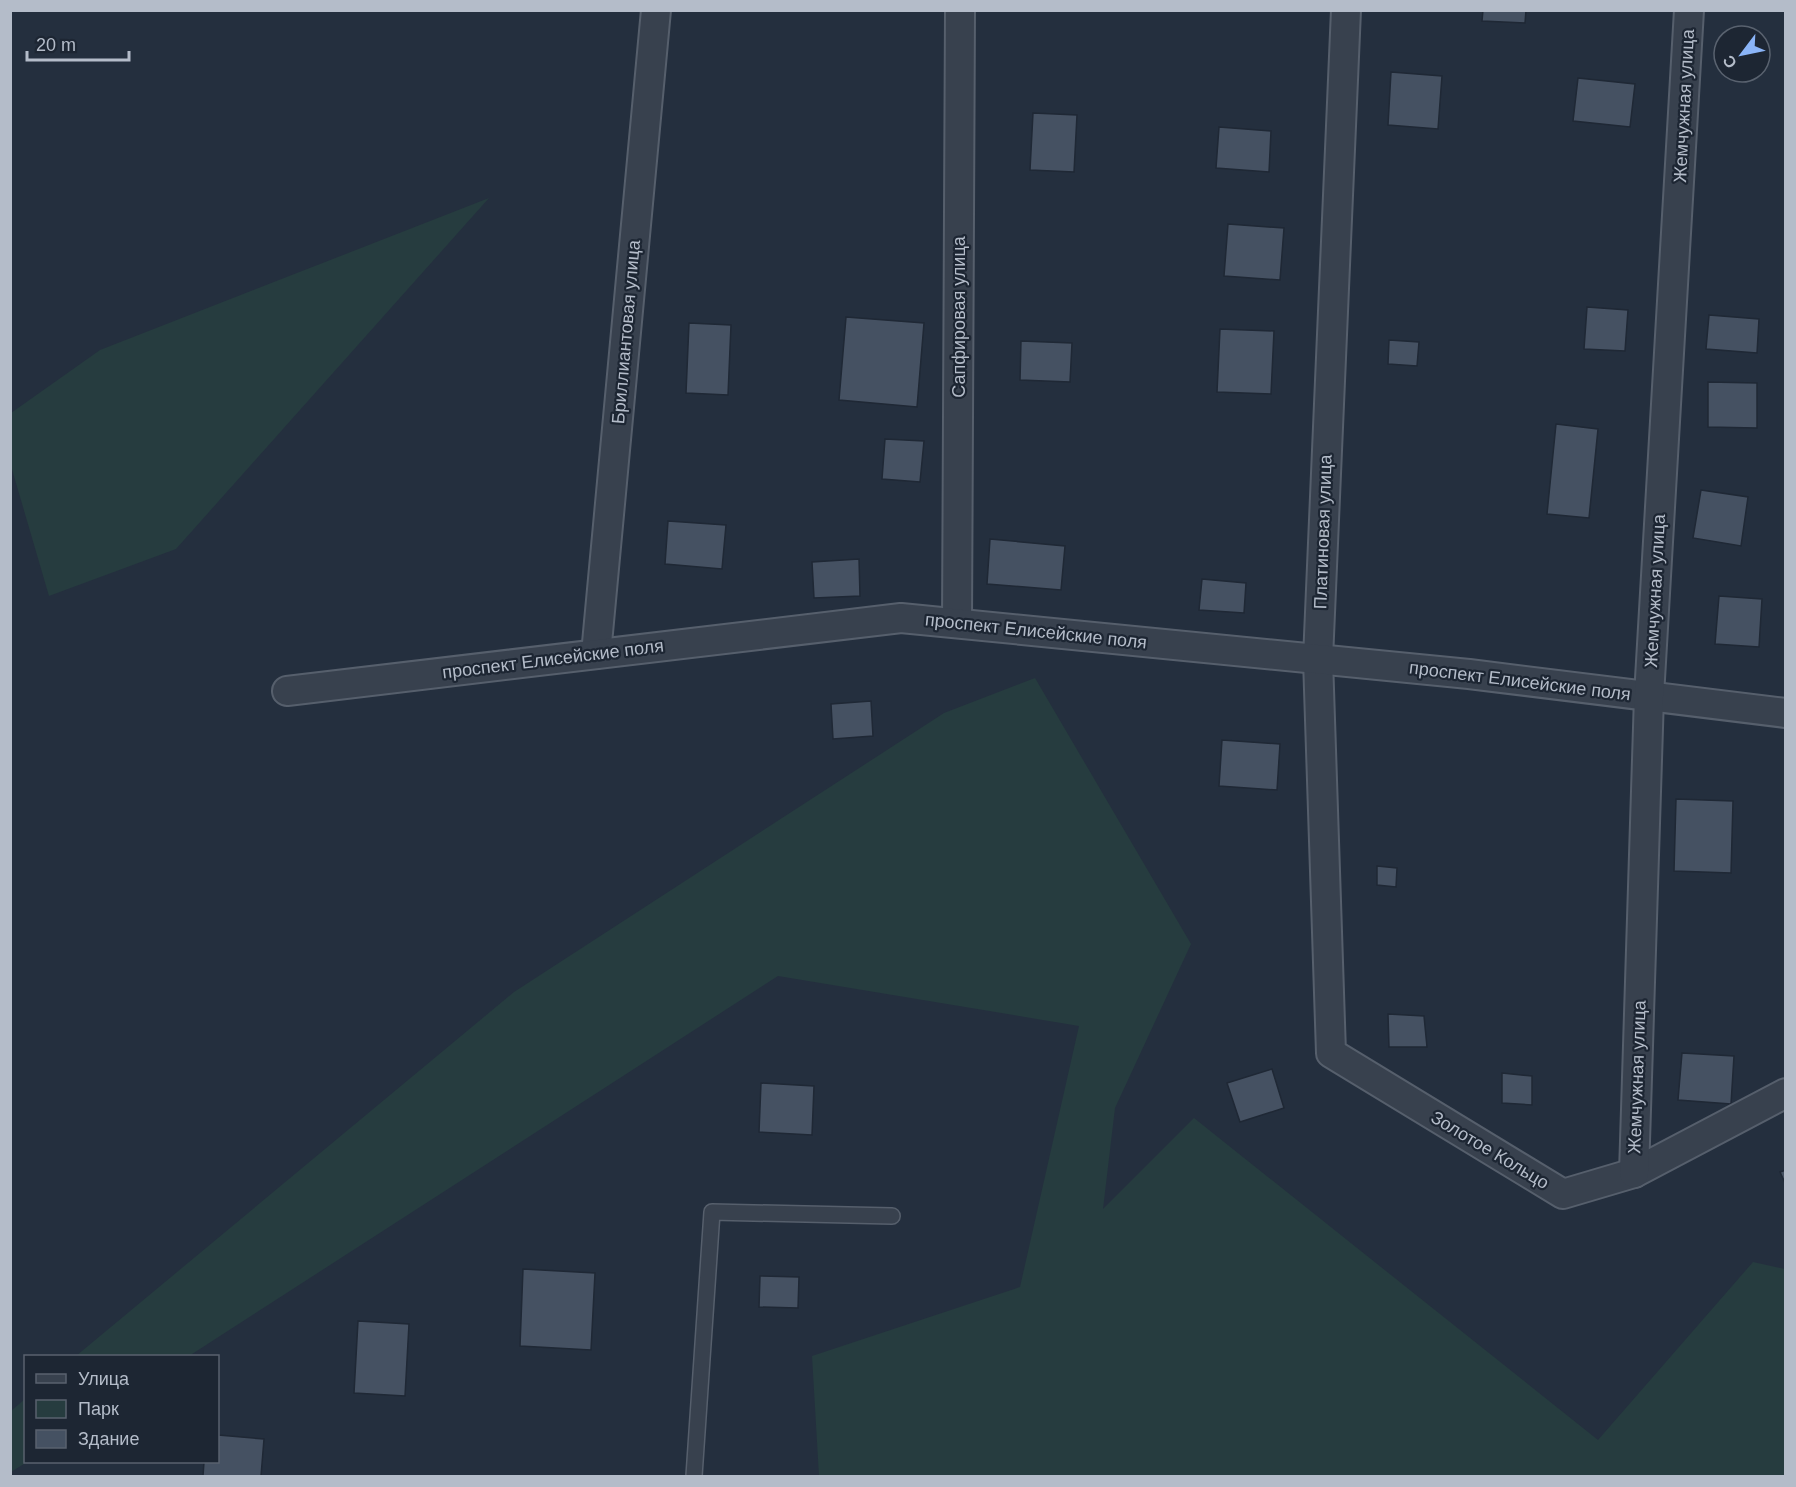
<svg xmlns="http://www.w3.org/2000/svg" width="1796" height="1487" font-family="Arial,sans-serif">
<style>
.green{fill:#263c3f}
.building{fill:#455162;stroke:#1f2835;stroke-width:1.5}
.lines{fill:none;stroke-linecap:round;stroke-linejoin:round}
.lane-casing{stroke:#565f6c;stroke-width:18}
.street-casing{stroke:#565f6c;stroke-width:32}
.lane{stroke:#38414e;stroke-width:15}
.street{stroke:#38414e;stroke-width:28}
.labels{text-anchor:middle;stroke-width:4.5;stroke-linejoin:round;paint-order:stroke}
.street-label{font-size:18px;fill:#b4bcc9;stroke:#1d2633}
</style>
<rect width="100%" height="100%" fill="#242f3e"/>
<g class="green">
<path d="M 489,198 L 176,549 L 49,596 L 11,466 L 11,413 L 100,350 Z"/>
<path d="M 1035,678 L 1191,944 L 1115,1108 L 1103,1209 L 1194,1118 L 1598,1440 L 1753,1262 L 1785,1269 L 1785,1476 L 819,1476 L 812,1356 L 1020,1287 L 1079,1026 L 778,976 L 189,1356 L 76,1356 L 514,992 L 944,713 Z"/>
<path d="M 25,1399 L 26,1462 L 27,1462 L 11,1472 L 11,1411 Z"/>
</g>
<g class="building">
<path d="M 1483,10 L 1526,10 L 1525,23 L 1482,21 Z"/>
<path d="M 1391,72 L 1442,76 L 1438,129 L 1388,125 Z"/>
<path d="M 1578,78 L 1635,84 L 1630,127 L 1573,121 Z"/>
<path d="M 1033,113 L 1077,115 L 1074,172 L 1030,170 Z"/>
<path d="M 1219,127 L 1271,131 L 1269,172 L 1216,168 Z"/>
<path d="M 1228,224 L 1284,228 L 1280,280 L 1224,276 Z"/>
<path d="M 1587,307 L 1628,310 L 1625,351 L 1584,349 Z"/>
<path d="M 1709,315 L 1759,319 L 1757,353 L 1706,349 Z"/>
<path d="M 846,317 L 924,323 L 917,407 L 839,400 Z"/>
<path d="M 689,323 L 731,325 L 728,395 L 686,393 Z"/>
<path d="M 1220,329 L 1274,331 L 1271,394 L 1217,392 Z"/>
<path d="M 1389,340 L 1419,342 L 1417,366 L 1388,364 Z"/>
<path d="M 1021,341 L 1072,343 L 1070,382 L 1020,380 Z"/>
<path d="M 1708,382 L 1757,383 L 1757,428 L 1708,427 Z"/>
<path d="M 1556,424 L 1598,429 L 1589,518 L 1547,514 Z"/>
<path d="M 885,439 L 924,441 L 920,482 L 882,479 Z"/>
<path d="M 1701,490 L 1748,497 L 1741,546 L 1693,538 Z"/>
<path d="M 668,521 L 726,525 L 722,569 L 665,564 Z"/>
<path d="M 990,539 L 1065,546 L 1061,590 L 987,584 Z"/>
<path d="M 859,559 L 860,596 L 814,598 L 812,562 Z"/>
<path d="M 1202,579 L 1246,583 L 1244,613 L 1199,610 Z"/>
<path d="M 1719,596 L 1762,599 L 1759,647 L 1715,644 Z"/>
<path d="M 871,701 L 873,736 L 833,739 L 831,704 Z"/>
<path d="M 1222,740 L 1280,744 L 1277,790 L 1219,786 Z"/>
<path d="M 1676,799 L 1733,801 L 1731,873 L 1674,871 Z"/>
<path d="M 1377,866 L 1397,868 L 1396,887 L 1377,885 Z"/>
<path d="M 1388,1014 L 1424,1016 L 1427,1047 L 1389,1047 Z"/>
<path d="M 1682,1053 L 1734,1056 L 1731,1104 L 1678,1100 Z"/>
<path d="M 1272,1069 L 1284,1108 L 1240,1122 L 1227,1083 Z"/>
<path d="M 1502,1073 L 1532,1076 L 1532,1105 L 1502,1103 Z"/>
<path d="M 761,1083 L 814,1086 L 812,1135 L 759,1132 Z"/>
<path d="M 1786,1170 L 1786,1185 L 1780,1172 Z"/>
<path d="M 523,1269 L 595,1273 L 591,1350 L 520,1346 Z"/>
<path d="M 760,1276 L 799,1277 L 798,1308 L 759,1307 Z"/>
<path d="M 358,1321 L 409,1324 L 405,1396 L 354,1393 Z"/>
<path d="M 218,1435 L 264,1439 L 261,1476 L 203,1476 L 204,1462 L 218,1462 Z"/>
</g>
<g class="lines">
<defs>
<path id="lane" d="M 694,1476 L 712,1212 L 892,1216"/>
<g id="street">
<path d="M 1346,10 L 1318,659 L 1331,1053 L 1563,1194 L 1634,1173 L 1786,1093"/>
<path d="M 957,623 L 960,10"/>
<path d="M 596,654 L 656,10"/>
<path d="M 287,691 L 901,618 L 1469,674 L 1786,713"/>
<path d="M 1634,1173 L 1649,696 L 1689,10"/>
</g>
</defs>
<use href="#lane" class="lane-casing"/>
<use href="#street" class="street-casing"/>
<use href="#lane" class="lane"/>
<use href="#street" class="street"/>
</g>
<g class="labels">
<g class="street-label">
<text transform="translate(1684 106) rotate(-87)" y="6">Жемчужная улица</text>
<text transform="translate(959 317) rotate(-90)" y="6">Сапфировая улица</text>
<text transform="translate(626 332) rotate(-85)" y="6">Бриллиантовая улица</text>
<text transform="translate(1323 532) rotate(-88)" y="6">Платиновая улица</text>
<text transform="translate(1655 591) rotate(-87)" y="6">Жемчужная улица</text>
<text transform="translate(1036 631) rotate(6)" y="6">проспект Елисейские поля</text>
<text transform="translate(553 659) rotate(-7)" y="6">проспект Елисейские поля</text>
<text transform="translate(1520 681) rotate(7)" y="6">проспект Елисейские поля</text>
<text transform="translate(1637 1077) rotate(-88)" y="6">Жемчужная улица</text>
<text transform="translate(1490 1150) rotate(31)" y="6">Золотое Кольцо</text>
</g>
</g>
<rect width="1796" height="1487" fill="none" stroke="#b4bcc9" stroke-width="24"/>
<rect x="24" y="1355" width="195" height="108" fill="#1d2633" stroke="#59626f" stroke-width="1.5"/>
<rect x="36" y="1374" width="30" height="9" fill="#38414e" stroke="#59626f" stroke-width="1.5"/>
<text x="78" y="1385" font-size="18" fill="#b4bcc9">Улица</text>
<rect x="36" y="1400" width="30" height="18" fill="#263c3f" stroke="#59626f" stroke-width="1.5"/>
<text x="78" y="1415" font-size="18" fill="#b4bcc9">Парк</text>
<rect x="36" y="1430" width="30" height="18" fill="#455162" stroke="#59626f" stroke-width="1.5"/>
<text x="78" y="1445" font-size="18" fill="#b4bcc9">Здание</text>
<g transform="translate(1742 54) rotate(238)"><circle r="28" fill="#1d2633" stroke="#59626f" stroke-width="1.5"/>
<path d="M0-4.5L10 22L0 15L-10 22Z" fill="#8ab4f8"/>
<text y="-9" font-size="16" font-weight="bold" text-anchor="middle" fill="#b4bcc9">С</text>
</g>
<path d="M27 51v9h102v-9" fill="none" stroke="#b4bcc9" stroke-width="3"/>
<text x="36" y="51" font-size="18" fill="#b4bcc9" stroke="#1d2633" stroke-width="4.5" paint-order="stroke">20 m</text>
</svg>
